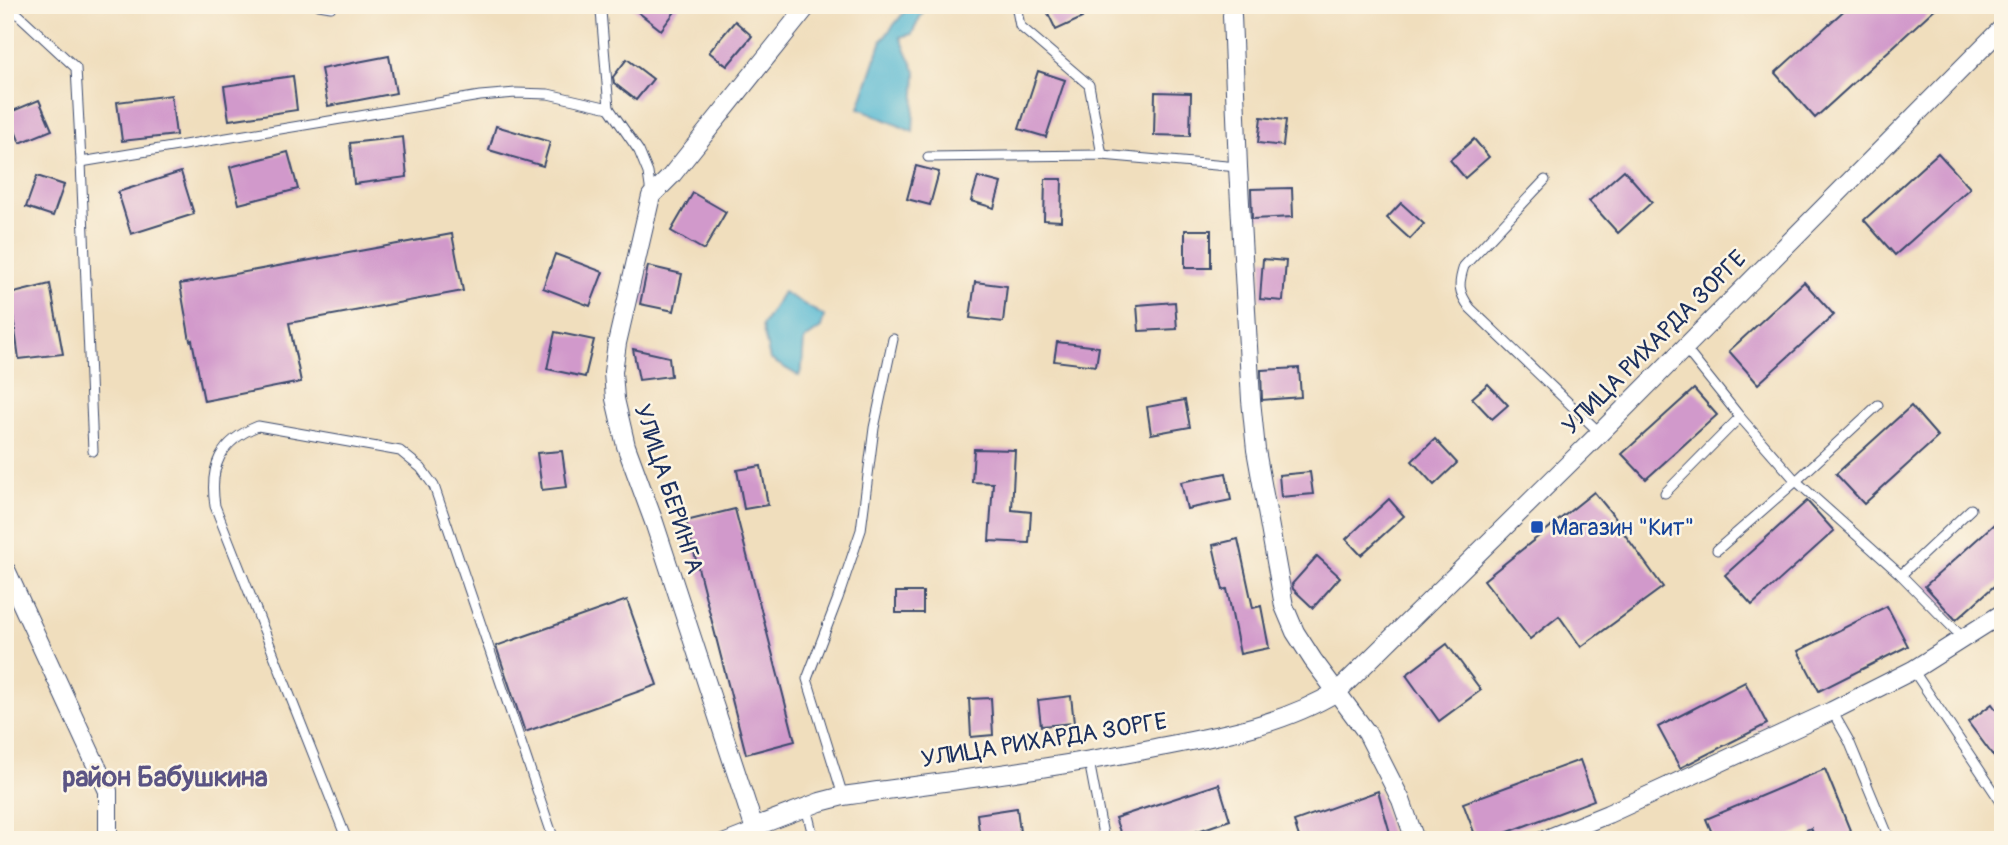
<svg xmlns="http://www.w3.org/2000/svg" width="2008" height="845" font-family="Pangolin,sans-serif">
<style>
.water{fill:#53b7d2;stroke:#377398;stroke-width:2}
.building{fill:#d199cb}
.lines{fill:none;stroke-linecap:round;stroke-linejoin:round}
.service-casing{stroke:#3b496c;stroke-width:11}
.minor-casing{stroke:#3b496c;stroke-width:20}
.service{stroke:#fff;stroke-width:9}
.minor{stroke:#fff;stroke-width:18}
.transit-dot{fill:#1a4fb4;stroke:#fcf5e5;stroke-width:2.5}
.labels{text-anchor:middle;stroke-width:5;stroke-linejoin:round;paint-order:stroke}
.street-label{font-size:24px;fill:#1b2f5e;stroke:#fcf5e5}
.transit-label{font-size:24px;fill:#164399;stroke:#fcf5e5;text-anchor:start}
.quarter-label{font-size:28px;font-weight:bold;fill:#5b5484;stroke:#fcf5e5}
</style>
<rect width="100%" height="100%" fill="#fcf5e5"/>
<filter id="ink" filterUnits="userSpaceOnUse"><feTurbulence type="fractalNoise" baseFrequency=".0143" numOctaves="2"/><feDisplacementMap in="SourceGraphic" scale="14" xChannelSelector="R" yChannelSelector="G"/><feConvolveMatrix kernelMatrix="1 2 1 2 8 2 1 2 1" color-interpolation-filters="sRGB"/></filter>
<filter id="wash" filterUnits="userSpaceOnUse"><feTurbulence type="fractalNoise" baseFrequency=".00686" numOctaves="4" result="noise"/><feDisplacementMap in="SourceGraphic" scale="28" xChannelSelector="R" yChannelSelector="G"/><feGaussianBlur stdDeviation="1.57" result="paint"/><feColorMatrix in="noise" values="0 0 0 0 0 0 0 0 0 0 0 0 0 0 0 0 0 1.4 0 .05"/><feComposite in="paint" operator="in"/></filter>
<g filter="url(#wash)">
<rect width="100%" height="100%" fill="#f0debd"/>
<g class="water">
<path d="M 910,5 L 926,5 L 912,34 L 900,37 L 916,72 L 913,132 L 859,108 L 882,40 Z"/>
<path d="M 783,292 L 824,316 L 821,328 L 804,340 L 802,367 L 799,376 L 770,359 L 762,326 Z"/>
</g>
<g id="blocks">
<g class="building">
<path d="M 629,5 L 680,5 L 661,30 Z"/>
<path d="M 1044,5 L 1076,5 L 1082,18 L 1056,30 Z"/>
<path d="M 1850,5 L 1939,5 L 1815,118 L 1775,73 Z"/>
<path d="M 735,21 L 752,36 L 727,66 L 709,52 Z"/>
<path d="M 389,56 L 396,93 L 328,106 L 321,69 Z"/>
<path d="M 627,59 L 653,79 L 636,100 L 614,83 L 613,77 Z"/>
<path d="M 1038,71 L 1065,80 L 1046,137 L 1019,129 Z"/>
<path d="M 293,76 L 297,110 L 229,120 L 224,86 Z"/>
<path d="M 1155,92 L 1191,93 L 1190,136 L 1154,135 Z"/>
<path d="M 171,95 L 176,135 L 122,141 L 117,102 Z"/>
<path d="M 39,100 L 52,130 L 20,143 L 8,113 Z"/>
<path d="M 1261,117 L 1286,120 L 1283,146 L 1258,143 Z"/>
<path d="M 496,126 L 550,142 L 543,166 L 489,150 Z"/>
<path d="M 403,137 L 407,177 L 354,184 L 350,143 Z"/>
<path d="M 1474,139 L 1489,157 L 1465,178 L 1450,160 Z"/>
<path d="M 288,152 L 298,189 L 239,204 L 230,167 Z"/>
<path d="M 1938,153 L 1970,188 L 1895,255 L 1864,220 Z"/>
<path d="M 916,166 L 939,172 L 930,205 L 907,199 Z"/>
<path d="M 1624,170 L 1652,202 L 1618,233 L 1589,201 Z"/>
<path d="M 181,172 L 194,214 L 131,234 L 118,192 Z"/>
<path d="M 37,176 L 64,185 L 53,216 L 26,207 Z"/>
<path d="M 978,177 L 1001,183 L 994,208 L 971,201 Z"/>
<path d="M 1045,179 L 1062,179 L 1061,221 L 1044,220 Z"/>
<path d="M 1292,188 L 1293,217 L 1252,219 L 1251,189 Z"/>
<path d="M 693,193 L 726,212 L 704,250 L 671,231 Z"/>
<path d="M 1401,203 L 1424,224 L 1410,239 L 1387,218 Z"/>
<rect x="1185" y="230" width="26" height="38"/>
<path d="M 452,234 L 463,291 L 289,323 L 301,382 L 204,401 L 192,340 L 190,341 L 180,284 Z"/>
<path d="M 555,254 L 603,272 L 590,306 L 543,288 Z"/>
<path d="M 1263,259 L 1286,261 L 1283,301 L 1260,299 Z"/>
<path d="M 648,266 L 682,274 L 674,311 L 640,304 Z"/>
<path d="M 975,282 L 1007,286 L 1003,322 L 970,318 Z"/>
<path d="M 1804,282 L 1834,315 L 1758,384 L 1729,351 Z"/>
<path d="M 50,284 L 63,354 L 19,359 L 10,294 Z"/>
<path d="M 1175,302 L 1177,329 L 1139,331 L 1137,305 Z"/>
<path d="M 555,332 L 594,340 L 585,377 L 547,369 Z"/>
<path d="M 1057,342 L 1099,347 L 1096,366 L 1054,361 Z"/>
<path d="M 633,349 L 669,357 L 671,376 L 639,380 Z"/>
<path d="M 1299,368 L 1301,397 L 1262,400 L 1261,370 Z"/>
<path d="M 1488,384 L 1508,405 L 1492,419 L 1472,398 Z"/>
<path d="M 1694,389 L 1717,415 L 1646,479 L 1622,454 Z"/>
<path d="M 1185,400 L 1190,427 L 1151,434 L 1147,407 Z"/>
<path d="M 1911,406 L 1938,437 L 1864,504 L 1836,474 Z"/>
<path d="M 1435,439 L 1457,463 L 1434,485 L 1412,461 Z"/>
<path d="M 974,449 L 1015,450 L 1012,510 L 1031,512 L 1029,543 L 989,541 L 993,483 L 972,482 Z"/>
<path d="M 562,451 L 567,487 L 542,490 L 537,453 Z"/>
<path d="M 761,466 L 768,505 L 744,509 L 737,470 Z"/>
<path d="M 1310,472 L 1313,494 L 1281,497 L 1279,475 Z"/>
<path d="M 1226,473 L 1231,500 L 1187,509 L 1181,482 Z"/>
<path d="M 1594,492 L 1617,520 L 1615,521 L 1663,587 L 1581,647 L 1559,616 L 1530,639 L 1484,580 Z"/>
<path d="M 1389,499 L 1404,516 L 1361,555 L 1346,539 Z"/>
<path d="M 1807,501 L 1834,531 L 1752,605 L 1725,575 Z"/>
<path d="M 735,509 L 795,741 L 746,754 L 686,521 Z"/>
<path d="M 2003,516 L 2003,578 L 1956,620 L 1925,586 Z"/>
<path d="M 1238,539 L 1253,608 L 1261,606 L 1269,648 L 1240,654 L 1227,589 L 1223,590 L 1213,545 Z"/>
<path d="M 1317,556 L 1340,577 L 1313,608 L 1293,589 L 1292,584 Z"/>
<rect x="896" y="592" width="27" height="21"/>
<path d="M 627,600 L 657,685 L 525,732 L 496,646 Z"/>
<path d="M 1887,606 L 1908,646 L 1819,691 L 1798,651 Z"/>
<path d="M 1447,644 L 1481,690 L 1439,721 L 1406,675 Z"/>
<path d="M 1745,682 L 1767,724 L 1680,768 L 1658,727 Z"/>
<path d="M 1071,696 L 1074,723 L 1041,726 L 1038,700 Z"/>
<path d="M 991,698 L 993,735 L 971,737 L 969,699 Z"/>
<path d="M 1992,704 L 2003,719 L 2003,769 L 1968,722 Z"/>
<path d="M 1580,760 L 1594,800 L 1487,840 L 1477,840 L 1463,803 Z"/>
<path d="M 1825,769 L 1854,840 L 1816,840 L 1811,828 L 1782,840 L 1715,840 L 1706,819 Z"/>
<path d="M 1219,784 L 1230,820 L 1172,840 L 1123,840 L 1115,818 Z"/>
<path d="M 1378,791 L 1392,840 L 1300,840 L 1294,821 Z"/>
<path d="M 1017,808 L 1021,840 L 980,840 L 977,814 Z"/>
</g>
</g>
</g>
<g filter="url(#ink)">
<use href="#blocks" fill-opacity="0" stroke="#3b496c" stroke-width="2"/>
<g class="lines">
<defs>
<g id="service">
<path d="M 8,5 L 76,68 L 81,162 L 93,451"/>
<path d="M 319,5 L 331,7 L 331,5"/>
<path d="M 599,5 L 601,11 L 609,108 L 639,151 L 648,173 L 651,194"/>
<path d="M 1016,5 L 1020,26 L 1089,85 L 1102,155"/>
<path d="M 928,157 L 1102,155 L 1238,167"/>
<path d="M 81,162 L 480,96 L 516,93 L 548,94 L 609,108"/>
<path d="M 1545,180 L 1464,266 C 1458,284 1458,292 1470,308 L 1600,433"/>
<path d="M 1684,347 L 1740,417 L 1796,481 L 1901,575 L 1963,638"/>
<path d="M 1665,493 L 1740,417"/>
<path d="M 1717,550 L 1796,481 L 1878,405"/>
<path d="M 1901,575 L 1971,509"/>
<path d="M 1913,670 L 2003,805"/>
<path d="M 1832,711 L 1849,741 L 1890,840"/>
<path d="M 1089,761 L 1104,840"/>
<path d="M 843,796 L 807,679 L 838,598 L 861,530 L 874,428 L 893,339"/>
<path d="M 806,807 L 814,840"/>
<path d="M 347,840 L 215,506 C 209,466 220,441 258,426 L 400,451 L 421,468 L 434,486 L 554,840"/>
<path d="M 721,840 L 754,827"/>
</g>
<g id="minor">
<path d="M 808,5 L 671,176 L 651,196 L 617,343 L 613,372 L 615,399 L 626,446 L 654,522 L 754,827 L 820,802 L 843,796 C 947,781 1052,769 1155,748 C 1218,736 1283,725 1338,691 L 1600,433 L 2003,27"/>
<path d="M 1232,15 L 1238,167 L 1251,400 L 1256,450 L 1284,606 L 1295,632 L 1313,660 L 1367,733 L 1401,800 L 1415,840"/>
<path d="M 7,572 L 108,791 L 108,840"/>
<path d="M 1544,840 L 1608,814 L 1832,711 L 1913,670 L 2003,613"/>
</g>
</defs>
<use href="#service" class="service-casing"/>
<use href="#minor" class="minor-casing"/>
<use href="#service" class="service"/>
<use href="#minor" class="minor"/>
</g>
</g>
<rect class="transit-dot" x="1530" y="520" width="14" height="14" rx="3.5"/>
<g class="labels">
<g class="street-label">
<text transform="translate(1654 342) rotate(-45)" y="8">УЛИЦА РИХАРДА ЗОРГЕ</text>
<text transform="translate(669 489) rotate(72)" y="8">УЛИЦА БЕРИНГА</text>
<text transform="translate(1044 740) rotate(-9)" y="8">УЛИЦА РИХАРДА ЗОРГЕ</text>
</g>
<g class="transit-label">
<text x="1551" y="535">Магазин "Кит"</text>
</g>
<g class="quarter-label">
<text x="165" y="786">район Бабушкина</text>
</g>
</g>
<rect width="2008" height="845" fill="none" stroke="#fcf5e5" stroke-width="28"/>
</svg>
